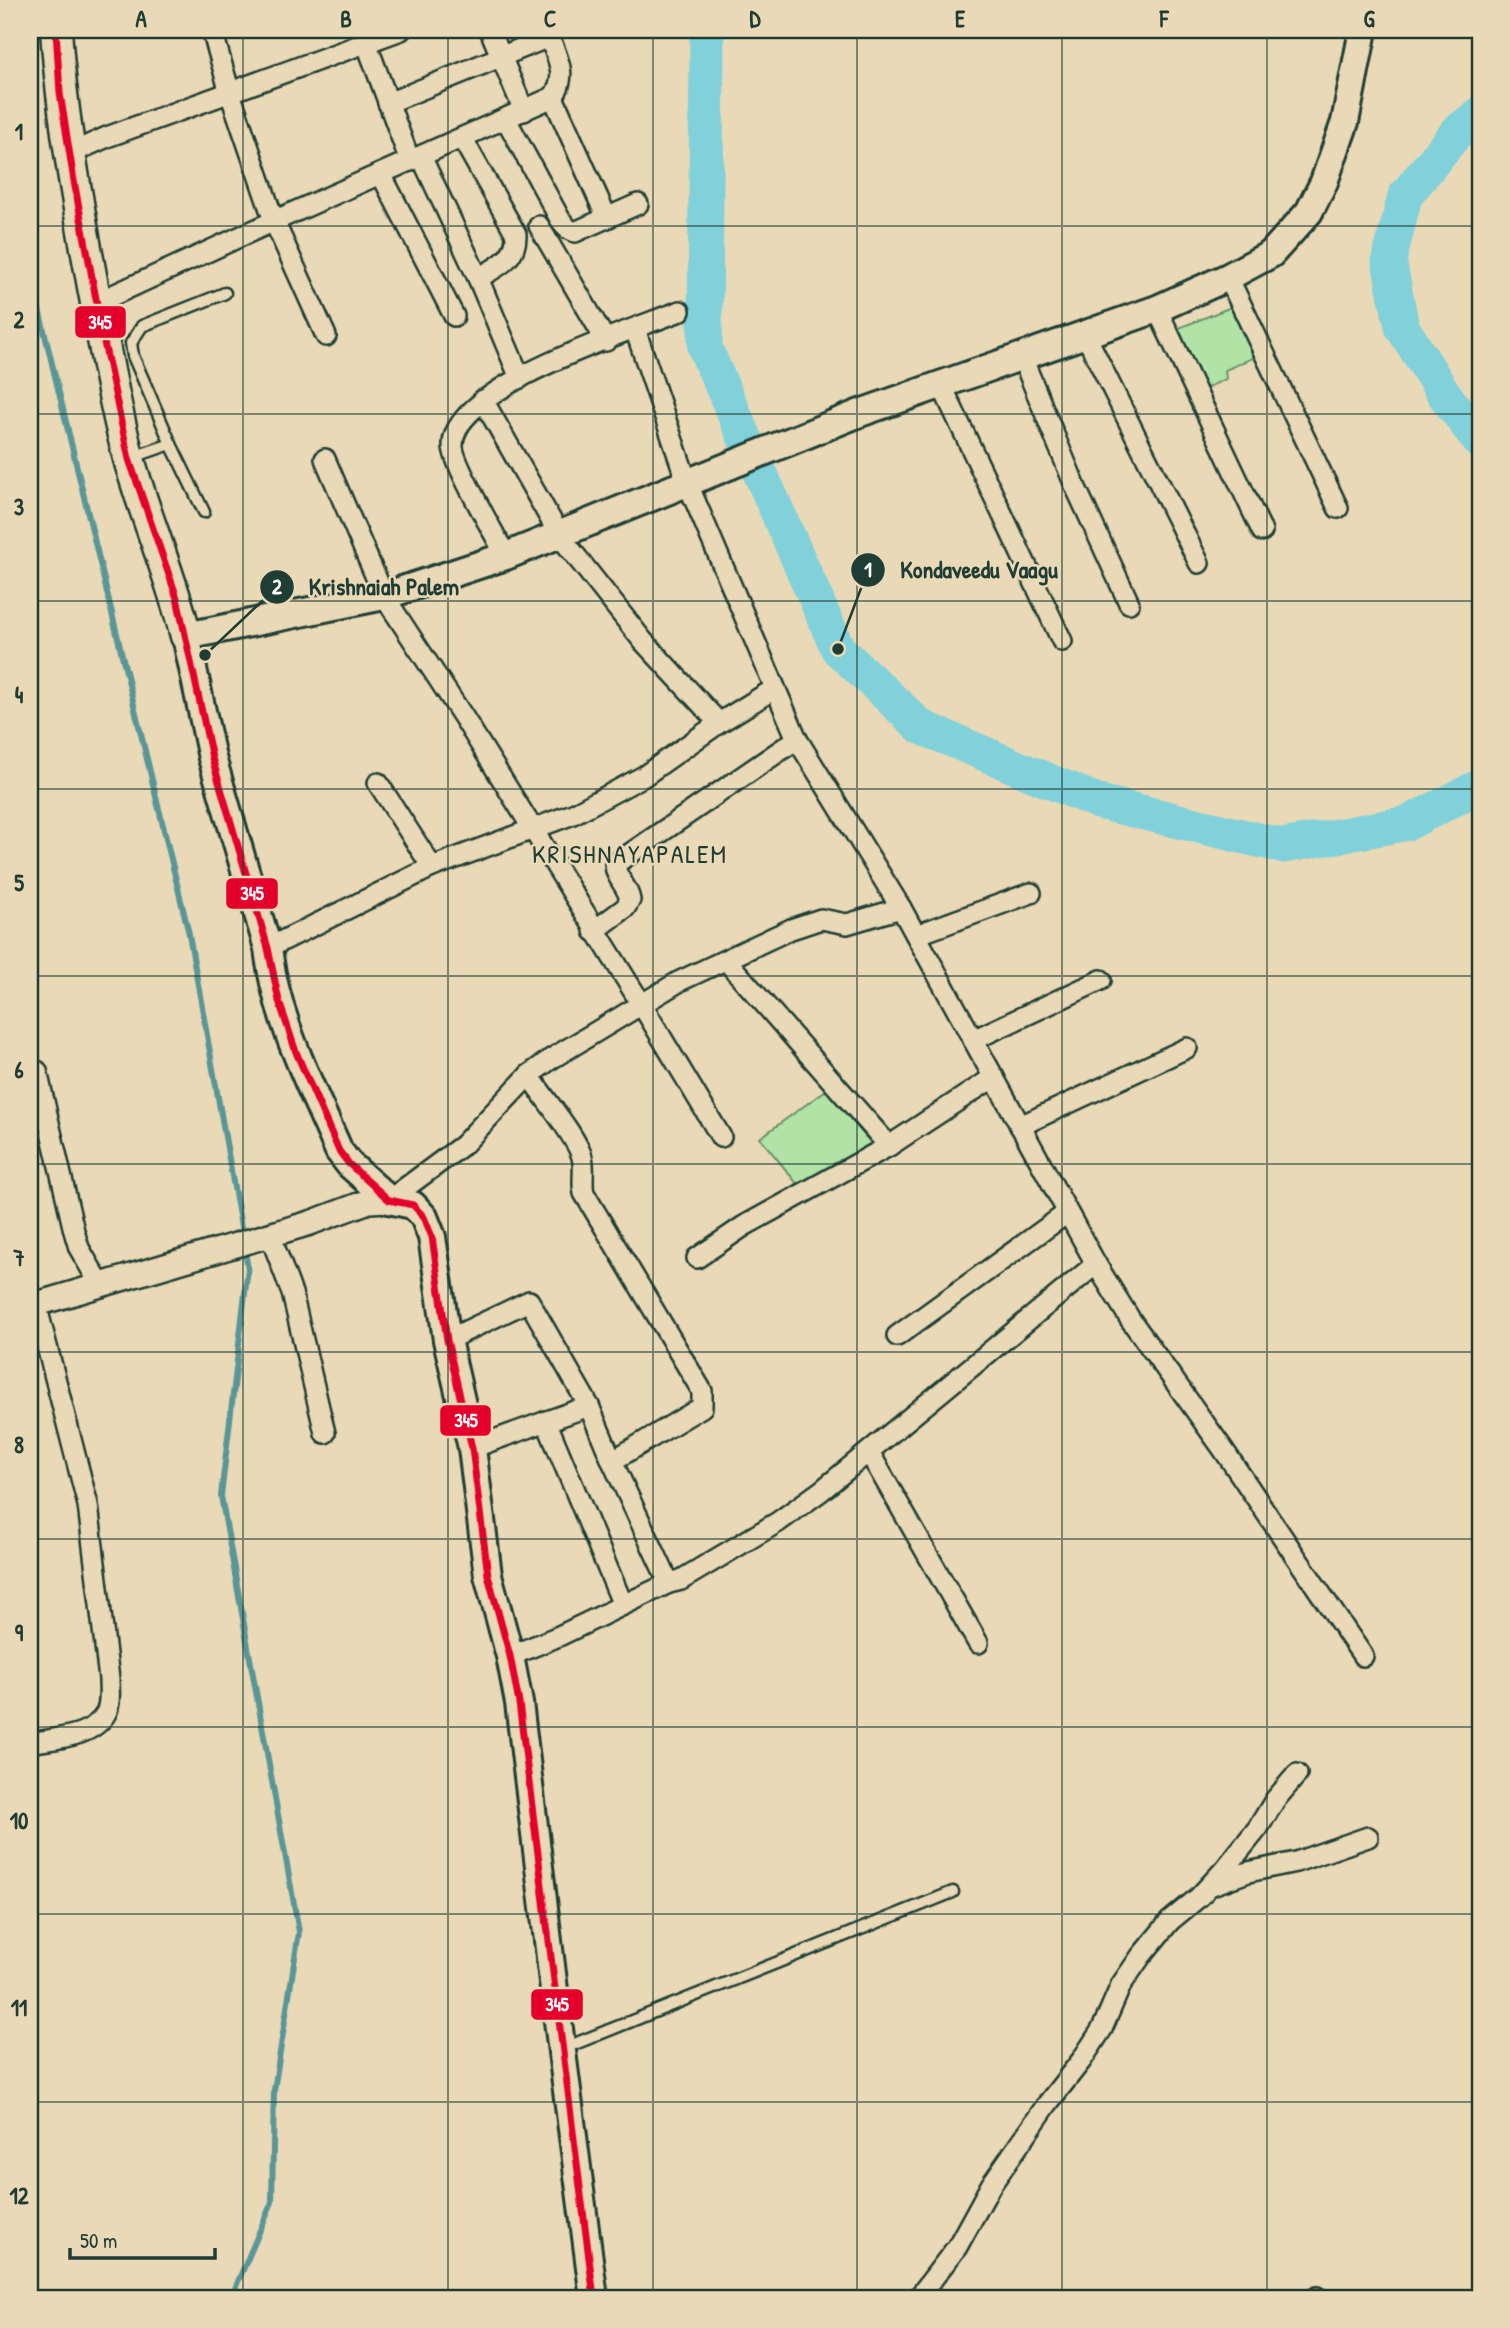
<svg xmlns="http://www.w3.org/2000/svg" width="1510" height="2328" font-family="'Patrick Hand',sans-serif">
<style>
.green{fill:#b0e3a5;stroke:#68906c;stroke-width:2}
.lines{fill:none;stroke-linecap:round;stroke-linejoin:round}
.stream{stroke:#599697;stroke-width:6}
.river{stroke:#80d1d9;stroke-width:35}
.service-casing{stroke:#1f3d34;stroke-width:15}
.minor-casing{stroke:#1f3d34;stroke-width:24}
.tertiary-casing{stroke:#1f3d34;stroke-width:28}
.secondary-casing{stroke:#1f3d34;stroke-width:32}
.primary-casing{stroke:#1f3d34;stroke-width:35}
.service{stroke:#ead9b6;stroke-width:10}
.minor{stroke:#ead9b6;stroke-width:19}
.tertiary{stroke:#ead9b6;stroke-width:23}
.secondary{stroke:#ead9b6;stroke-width:26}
.primary{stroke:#ead9b6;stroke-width:30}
.bus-1-casing{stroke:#ead9b6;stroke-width:12}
.bus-1{stroke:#e4002b;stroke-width:7}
.grid{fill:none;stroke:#1f3d34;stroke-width:2;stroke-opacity:0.55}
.labels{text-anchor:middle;stroke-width:5;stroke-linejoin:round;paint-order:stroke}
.quarter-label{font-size:26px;letter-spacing:2px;fill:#1f3d34;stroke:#ead9b6}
.leader{fill:none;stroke:#1f3d34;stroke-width:2.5}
.callout-dot{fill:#1f3d34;stroke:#ead9b6;stroke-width:2.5}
.mark-label{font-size:21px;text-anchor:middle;font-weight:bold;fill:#fff}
.callout-label{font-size:24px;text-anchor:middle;font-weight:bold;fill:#1f3d34;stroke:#ead9b6;stroke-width:5;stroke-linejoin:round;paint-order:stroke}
.line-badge{stroke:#ead9b6;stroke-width:2.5}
.badge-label{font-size:19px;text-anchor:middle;font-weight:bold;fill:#fff}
.neatline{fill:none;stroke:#1f3d34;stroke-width:2.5}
.grid-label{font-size:23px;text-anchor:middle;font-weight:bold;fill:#1f3d34}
</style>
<rect width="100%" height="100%" fill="#ead9b6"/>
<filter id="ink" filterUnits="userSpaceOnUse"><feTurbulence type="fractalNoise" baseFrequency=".0143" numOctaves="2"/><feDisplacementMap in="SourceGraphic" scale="14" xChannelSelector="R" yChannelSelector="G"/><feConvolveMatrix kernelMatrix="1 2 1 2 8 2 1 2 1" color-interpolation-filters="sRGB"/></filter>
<g filter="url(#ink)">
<g class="green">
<path d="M 1231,307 L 1255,357 L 1225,370 L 1226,379 L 1202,390 L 1174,330 Z"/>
<path d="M 826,1090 L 871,1143 L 802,1190 L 760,1138 Z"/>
</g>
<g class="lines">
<g class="stream">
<path d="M 30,272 L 189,934 L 243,1238"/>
<path d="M 231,2298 L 272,2202 L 274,2090 L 299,1932 L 221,1496 L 248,1268 L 244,1248"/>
</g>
<g class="river">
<path d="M 707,30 L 705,348 L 838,649 L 921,727 L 1099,802 L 1283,846 L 1408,823 L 1480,786"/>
<path d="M 1480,114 L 1457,132 L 1405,196 L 1389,261 L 1402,327 L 1444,394 L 1480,442"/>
</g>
<defs>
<g id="service">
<path d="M 171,444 L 133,356 L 131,343 L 142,326 L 225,293"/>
<path d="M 133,457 L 171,444 L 204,512"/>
<path d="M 562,2049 L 953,1892"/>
</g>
<g id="minor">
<path d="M 212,30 L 230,93 L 274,221 L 326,336"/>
<path d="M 490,30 L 524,111"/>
<path d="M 366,42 L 410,161"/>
<path d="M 553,97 L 607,218"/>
<path d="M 388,103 L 549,37"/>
<path d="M 506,119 L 560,219 L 568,229 L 575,232 L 638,204"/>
<path d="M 462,138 L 516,234 C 517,259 497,267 478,278"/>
<path d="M 69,154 L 107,137 L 401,30"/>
<path d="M 421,156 L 478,278 L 520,378"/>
<path d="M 381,174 L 454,316"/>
<path d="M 539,226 L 606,341"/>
<path d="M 1228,277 L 1338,508"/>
<path d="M 96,303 L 274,221 L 553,97 C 570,74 555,55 547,30"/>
<path d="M 1157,309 L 1262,531"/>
<path d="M 635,329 L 687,482 L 797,739 L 901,908 L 1096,1264 L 1130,1319 L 1223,1449 L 1363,1656"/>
<path d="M 1085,334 L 1199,563"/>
<path d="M 1021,355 L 1076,488 L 1129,603"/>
<path d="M 941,384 L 1062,641"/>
<path d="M 483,400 L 560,536 L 643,641 L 719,723"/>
<path d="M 325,459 L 384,596 L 464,718 L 642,1005 L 721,1137"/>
<path d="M 506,556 C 496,536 453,464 453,446 C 451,387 633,330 680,311"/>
<path d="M 378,783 L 432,867"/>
<path d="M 594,931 L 625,908 L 630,900 C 628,886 615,878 615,864 L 797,739"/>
<path d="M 916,935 L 1031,893"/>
<path d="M 268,948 L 432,867 L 573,814 L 644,776 L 719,723 L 774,689"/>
<path d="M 726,960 L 889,1146"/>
<path d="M 973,1040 L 1101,980"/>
<path d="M 37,1071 L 74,1231 L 79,1248 L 101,1286"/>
<path d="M 529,1075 C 543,1097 573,1132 581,1154 C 586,1166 581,1180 584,1193 L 702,1391 L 702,1407 L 612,1461"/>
<path d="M 1020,1126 L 1187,1048"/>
<path d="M 389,1200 L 463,1145 L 529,1075 L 551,1059 L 680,981 L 791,929 L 821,919 L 847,924 L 901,908"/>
<path d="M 270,1235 L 292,1293 L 325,1433"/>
<path d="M 697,1258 L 744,1226 L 889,1146 L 994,1077"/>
<path d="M 897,1336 L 1067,1213"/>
<path d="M 447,1340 L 529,1301 L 589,1406 L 612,1461 L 669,1583"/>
<path d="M 546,1421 L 623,1605"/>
<path d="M 472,1448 L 589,1406"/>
<path d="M 869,1452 L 978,1643"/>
<path d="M 510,1656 L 559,1636 L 669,1583 L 681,1580 L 778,1522 L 821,1491 L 1096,1264"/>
<path d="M 30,1743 C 55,1738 92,1738 106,1713 C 111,1703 109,1690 109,1679 L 88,1505 L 36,1304"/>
<path d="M 1212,1885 L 1248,1872 L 1296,1862 L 1368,1837"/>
<path d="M 1317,2297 L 1318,2298"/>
<path d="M 918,2298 L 957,2247 L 991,2185 L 1048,2103 L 1081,2061 L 1102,2029 L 1121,1985 L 1141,1956 L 1170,1921 L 1199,1897 L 1224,1870 L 1258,1828 L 1275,1800 L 1297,1774"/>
</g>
<path id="tertiary" d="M 30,1306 L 310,1223 L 369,1201 L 389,1200"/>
<path id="secondary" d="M 594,2298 L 555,1998 L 519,1703 L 510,1656 L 488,1575 L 472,1448 L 447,1340 L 432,1237 L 424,1217 L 413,1205 L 389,1200 L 349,1164 L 339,1151 C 311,1086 276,1020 268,948 L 212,758 L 186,636 L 384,596 L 506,556 L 860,413 L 1157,309 L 1228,277 L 1271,254 L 1309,212 L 1324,182 L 1345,122 L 1363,30"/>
<path id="primary" d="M 56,30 C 62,118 78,205 94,292 C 105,348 114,405 129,459 C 146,519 171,575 186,636"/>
</defs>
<use href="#service" class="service-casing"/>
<use href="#minor" class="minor-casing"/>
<use href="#tertiary" class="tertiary-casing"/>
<use href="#secondary" class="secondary-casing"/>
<use href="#primary" class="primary-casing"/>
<use href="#service" class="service"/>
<use href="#minor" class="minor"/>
<use href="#tertiary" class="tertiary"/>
<use href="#secondary" class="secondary"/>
<use href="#primary" class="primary"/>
<defs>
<path id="bus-1" d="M 56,30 L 60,93 L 74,181 L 105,347 L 129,459 L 177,598 L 212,758 L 268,948 L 279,1001 L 296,1052 L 339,1151 L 349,1164 L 389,1200 L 413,1205 L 424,1217 L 432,1237 L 447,1340 L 472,1448 L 488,1575 L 510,1656 L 519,1703 L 594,2298"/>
</defs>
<use href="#bus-1" class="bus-1-casing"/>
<use href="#bus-1" class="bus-1"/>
</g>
</g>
<path class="grid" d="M 243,30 L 243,2298M 448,30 L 448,2298M 653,30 L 653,2298M 857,30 L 857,2298M 1062,30 L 1062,2298M 1267,30 L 1267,2298M 30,226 L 1480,226M 30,414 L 1480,414M 30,601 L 1480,601M 30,789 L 1480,789M 30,976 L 1480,976M 30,1164 L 1480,1164M 30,1352 L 1480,1352M 30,1539 L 1480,1539M 30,1727 L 1480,1727M 30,1914 L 1480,1914M 30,2102 L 1480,2102"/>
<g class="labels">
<g class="quarter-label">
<text x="630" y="863">KRISHNAYAPALEM</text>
</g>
</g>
<path class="leader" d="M838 649L868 570M205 655L277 587"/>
<g class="callout-dot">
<circle cx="838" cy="649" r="7"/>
<circle cx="205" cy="655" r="7"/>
<circle cx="868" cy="570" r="18"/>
<circle cx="277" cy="587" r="18"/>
</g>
<g class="mark-label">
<text x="868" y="577">1</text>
<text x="277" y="594">2</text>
</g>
<g class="callout-label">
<text x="979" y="578">Kondaveedu Vaagu</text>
<text x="384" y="595">Krishnaiah Palem</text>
</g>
<g class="line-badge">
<rect x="74" y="305" width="53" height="34" rx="7" fill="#e4002b"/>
<rect x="225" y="877" width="54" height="33" rx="7" fill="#e4002b"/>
<rect x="439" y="1404" width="53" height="33" rx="7" fill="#e4002b"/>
<rect x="530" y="1988" width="54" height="33" rx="7" fill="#e4002b"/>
</g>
<g class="badge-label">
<text x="100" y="329">345</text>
<text x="252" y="900">345</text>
<text x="466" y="1427">345</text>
<text x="557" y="2011">345</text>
</g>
<rect width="1510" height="2328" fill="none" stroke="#ead9b6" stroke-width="77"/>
<path d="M70 2248v10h145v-10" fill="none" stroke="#1f3d34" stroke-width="3.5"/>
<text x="80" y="2248" font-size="21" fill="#1f3d34" stroke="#ead9b6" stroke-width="5" paint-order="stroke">50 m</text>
<rect x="38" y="38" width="1434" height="2252" class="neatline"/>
<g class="grid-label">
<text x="141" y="27">A</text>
<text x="346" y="27">B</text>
<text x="550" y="27">C</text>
<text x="755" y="27">D</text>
<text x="960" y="27">E</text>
<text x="1164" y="27">F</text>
<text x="1369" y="27">G</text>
<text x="19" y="140">1</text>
<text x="19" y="328">2</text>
<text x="19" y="515">3</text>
<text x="19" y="703">4</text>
<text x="19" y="891">5</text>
<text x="19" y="1078">6</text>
<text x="19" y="1266">7</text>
<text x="19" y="1453">8</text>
<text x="19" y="1641">9</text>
<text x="19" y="1829">10</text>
<text x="19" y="2016">11</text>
<text x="19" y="2204">12</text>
</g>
</svg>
